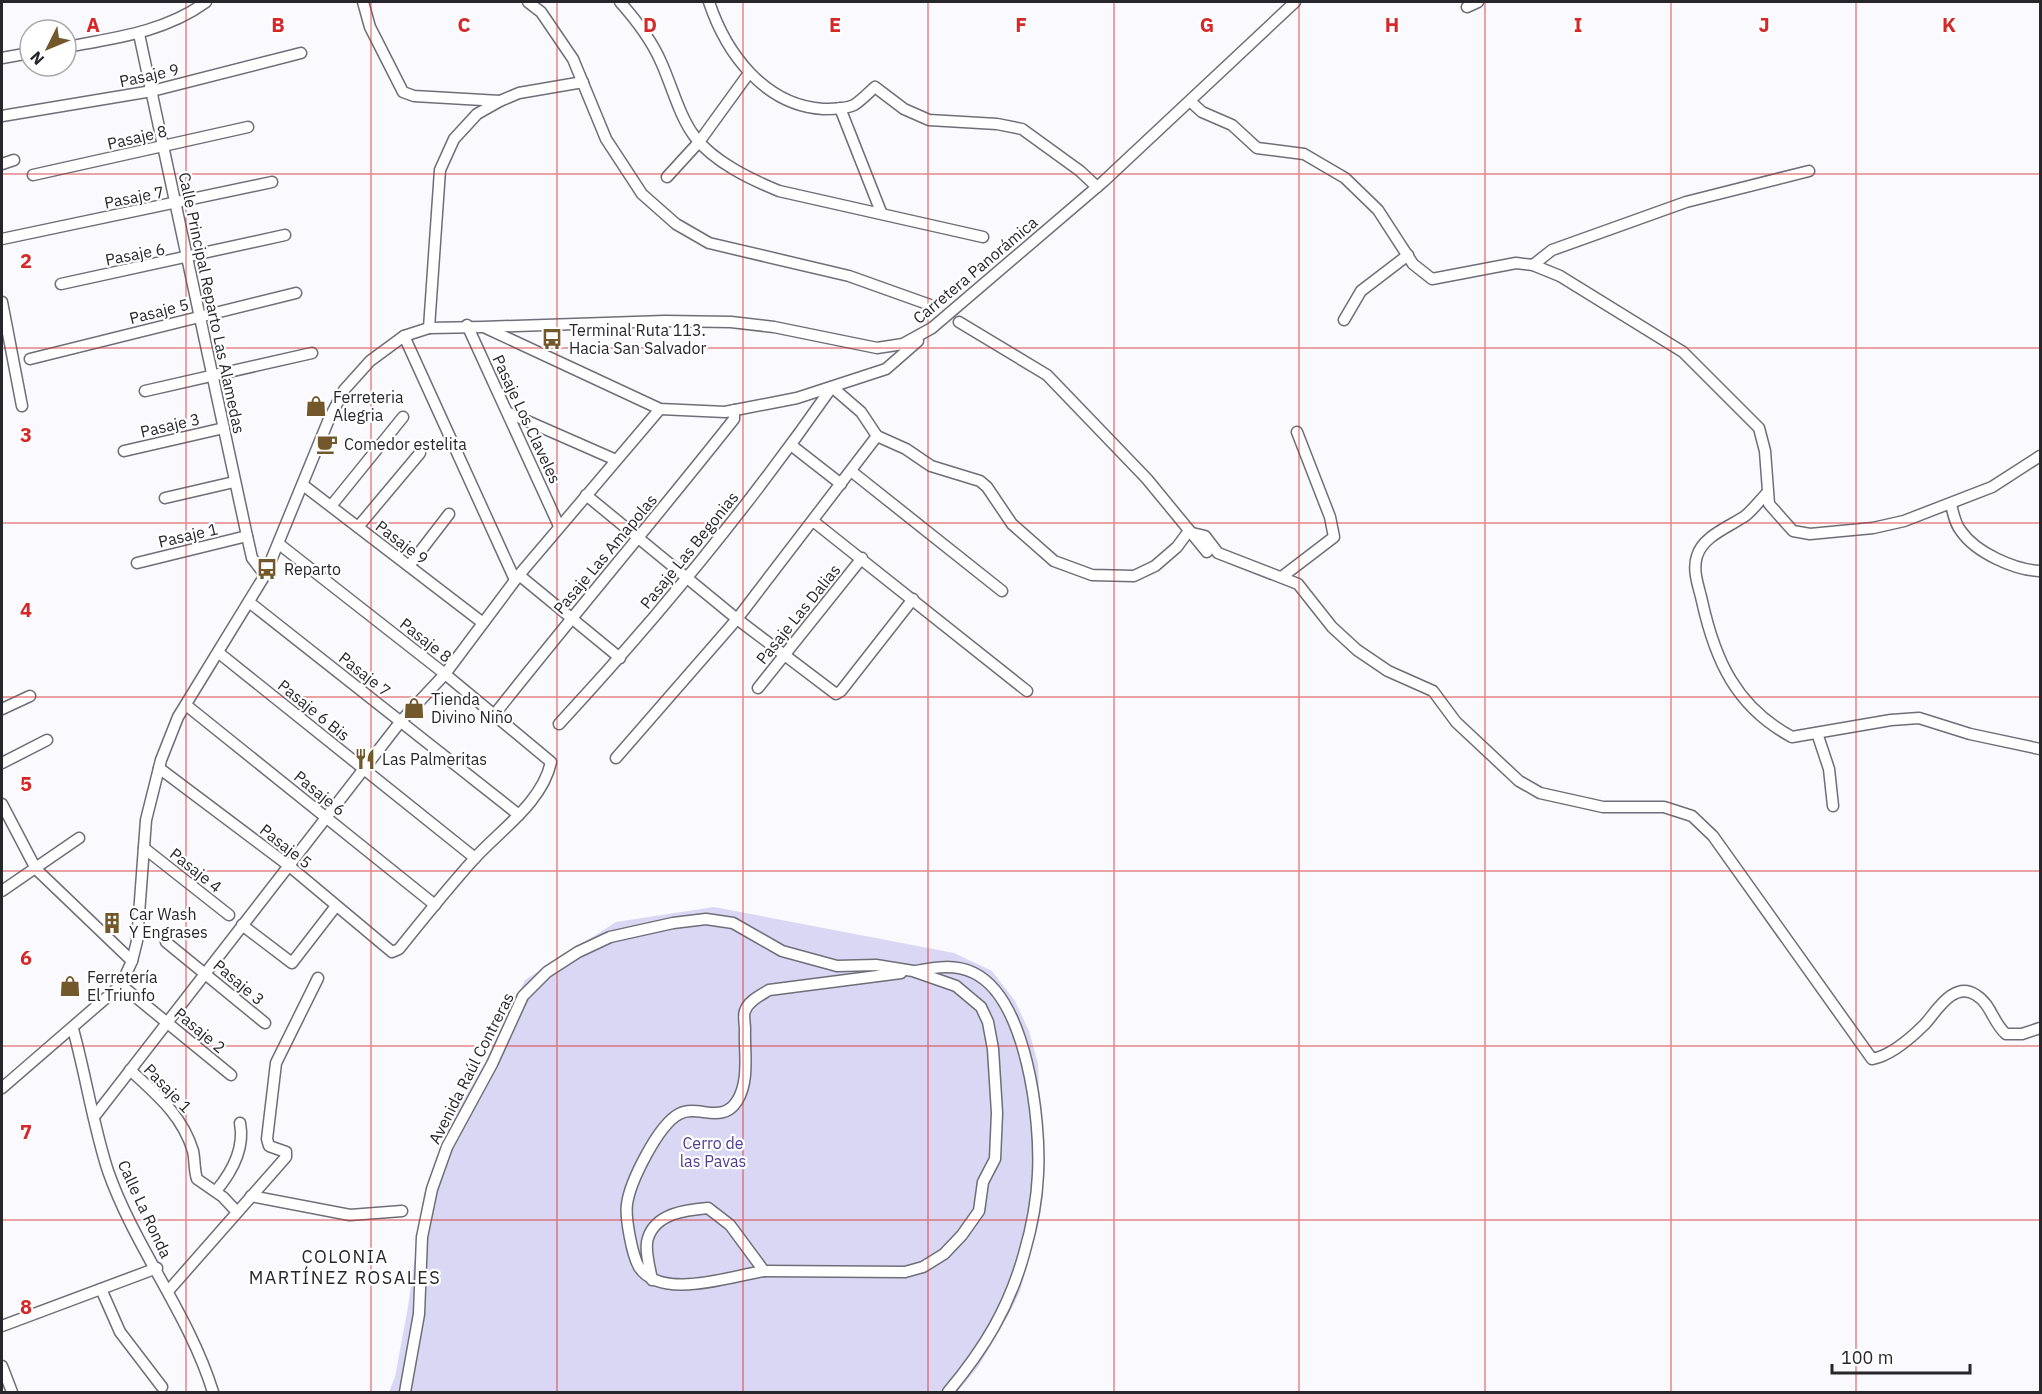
<svg xmlns="http://www.w3.org/2000/svg" width="2042" height="1394" font-family="'IBM Plex Sans',sans-serif">
<style>
.green{fill:#d9d7f4}
.lines{fill:none;stroke-linecap:round;stroke-linejoin:round}
.minor-casing{stroke:#6e6e78;stroke-width:13}
.minor{stroke:#fff;stroke-width:10}
.grid{fill:none;stroke:#d62828;stroke-width:1.5;stroke-opacity:0.55}
.labels{text-anchor:middle;stroke-width:4.5;stroke-linejoin:round;paint-order:stroke}
.street-label{font-size:16px;fill:#27262b;stroke:#fff}
.poi-label{font-size:16px;fill:#27262b;stroke:#fff;text-anchor:start}
.park-label{font-size:16px;fill:#4d3c92;stroke:#fff}
.neighbourhood-label{font-size:18px;letter-spacing:1.5px;fill:#27262b;stroke:#fff}
.grid-label{font-size:20px;text-anchor:middle;font-weight:bold;fill:#d62828;stroke:#fff;stroke-width:4.5;stroke-linejoin:round;paint-order:stroke}
</style>
<rect width="100%" height="100%" fill="#f9f9fe"/>
<path class="green" d="M 714,907 L 954,953 L 992,971 L 1015,1001 L 1029,1031 L 1038,1064 L 1043,1193 L 1039,1222 L 1020,1291 L 1012,1308 L 978,1367 L 957,1392 L 389,1392 L 395,1377 L 408,1307 L 424,1194 L 452,1119 L 485,1063 L 525,980 L 616,922 Z"/>
<g class="lines">
<defs>
<g id="minor">
<path d="M 363,2 L 370,27 L 403,92 L 414,96 L 500,101"/>
<path d="M 528,2 L 541,12 L 573,59 L 606,139 L 642,194 L 676,224 L 709,243 L 849,276 L 933,306"/>
<path d="M 620,2 C 636,20 651,39 661,62 C 672,86 679,116 695,137 C 714,162 750,179 779,191 L 983,237"/>
<path d="M 709,2 C 726,53 764,105 823,109 C 832,109 846,109 854,105 C 862,100 869,92 875,87 L 904,109 L 929,120 L 997,124 L 1022,129 L 1080,171 L 1097,187"/>
<path d="M 1467,7 L 1478,2"/>
<path d="M 139,34 L 247,536 L 252,558 L 265,575"/>
<path d="M 66,47 C 115,38 165,32 206,2"/>
<path d="M 2,58 L 30,53"/>
<path d="M 1191,102 L 1202,112 L 1232,125 L 1257,148 L 1304,154 L 1345,178 L 1378,210 L 1413,264 L 1432,279 L 1516,263 L 1533,265 L 1560,276 L 1683,352 L 1759,428 L 1765,451 L 1769,504 L 1793,531 L 1810,534 L 1873,528 L 1904,521 L 1992,487 L 2040,456"/>
<path d="M 840,108 L 881,212"/>
<path d="M 2,116 L 152,91 L 301,53"/>
<path d="M 2,164 L 14,160"/>
<path d="M 33,175 L 248,127"/>
<path d="M 667,177 L 699,142 L 749,73"/>
<path d="M 2,239 L 272,182"/>
<path d="M 1533,265 L 1552,250 L 1686,202 L 1809,171"/>
<path d="M 61,284 L 285,235"/>
<path d="M 2,302 L 22,406"/>
<path d="M 1344,320 L 1361,291 L 1408,255"/>
<path d="M 959,322 L 1047,375 L 1147,479 L 1207,552"/>
<path d="M 467,325 L 559,526"/>
<path d="M 429,328 L 440,170 L 454,139 L 477,114 L 500,101 L 519,93 L 583,82"/>
<path d="M 486,328 L 660,409 L 725,412 L 797,398 L 886,369 L 918,341"/>
<path d="M 404,336 L 515,580"/>
<path d="M 30,359 L 296,293"/>
<path d="M 145,391 L 312,353"/>
<path d="M 509,413 L 616,460"/>
<path d="M 791,445 L 841,484"/>
<path d="M 124,451 L 224,428"/>
<path d="M 851,471 L 1002,591"/>
<path d="M 303,485 L 483,623"/>
<path d="M 1767,493 C 1760,500 1753,510 1745,516 C 1729,527 1703,536 1697,556 C 1692,571 1699,587 1702,601 C 1715,660 1736,707 1792,737 L 1891,720 L 1919,718 L 1970,734 L 2040,749"/>
<path d="M 586,495 L 737,619 L 836,694 L 841,691 L 913,599"/>
<path d="M 165,498 L 234,482"/>
<path d="M 1951,504 C 1953,513 1955,524 1961,531 C 1976,553 2015,570 2040,571"/>
<path d="M 331,506 L 403,417"/>
<path d="M 813,521 L 1027,691"/>
<path d="M 358,527 L 420,453"/>
<path d="M 137,563 L 247,536"/>
<path d="M 409,566 L 449,514"/>
<path d="M 519,575 L 620,658"/>
<path d="M 1283,576 L 1334,537 L 1330,517 L 1297,432"/>
<path d="M 249,602 L 519,815"/>
<path d="M 219,653 L 475,858"/>
<path d="M 758,688 L 862,558"/>
<path d="M 186,705 L 435,905"/>
<path d="M 2,709 L 30,696"/>
<path d="M 494,715 C 573,615 655,519 734,419 L 734,410"/>
<path d="M 559,724 C 658,617 749,506 832,387 L 861,412 L 877,436 L 906,449 L 931,466 L 980,481 L 987,487 L 1012,524 L 1054,561 L 1092,575 L 1134,576 L 1155,566 L 1177,547 L 1188,532 L 1205,536 L 1218,553 L 1298,584 L 1332,627 L 1357,650 L 1388,671 L 1433,691 L 1456,722 L 1519,781 L 1540,793 L 1603,807 L 1664,807 L 1692,816 L 1713,836 L 1872,1059 C 1890,1056 1912,1037 1925,1024 C 1936,1012 1954,980 1976,995 C 1991,1004 1993,1023 2006,1034 L 2022,1034 L 2040,1028"/>
<path d="M 1817,733 L 1829,769 L 1833,806"/>
<path d="M 616,758 L 737,619 L 877,436"/>
<path d="M 2,763 L 47,740"/>
<path d="M 159,768 L 288,865 L 392,952 L 399,949 C 423,919 448,888 474,859 C 500,830 542,803 551,762 L 445,674 L 279,544"/>
<path d="M 2,804 L 36,869 L 132,961"/>
<path d="M 144,848 L 229,915"/>
<path d="M 2,891 L 79,838"/>
<path d="M 242,925 L 292,963 L 336,906"/>
<path d="M 166,942 L 265,1023"/>
<path d="M 916,971 C 936,967 955,964 974,973 C 1027,999 1041,1121 1038,1174 C 1037,1199 1031,1230 1024,1254 C 1009,1308 984,1349 948,1392"/>
<path d="M 121,985 L 231,1075"/>
<path d="M 73,1029 C 86,1076 93,1125 108,1171 C 135,1248 189,1314 213,1392"/>
<path d="M 130,1070 C 157,1095 182,1115 193,1151 C 195,1160 194,1170 197,1179 L 223,1197 L 237,1212"/>
<path d="M 2,1088 L 121,985 L 132,961 L 137,941 L 146,820 L 161,760 L 178,717 L 265,575 L 329,419 L 344,390 L 370,361 L 404,336 L 429,328 L 483,327 L 665,321 L 731,322 L 774,327 L 877,348 L 903,344 L 932,328 L 1104,181 L 1295,2"/>
<path d="M 94,1117 L 401,721 L 445,674 L 519,575 L 660,409"/>
<path d="M 216,1191 C 232,1172 245,1149 240,1123"/>
<path d="M 251,1196 L 350,1215 L 402,1211"/>
<path d="M 652,1280 C 650,1268 644,1249 648,1238 C 656,1213 686,1210 708,1208 L 730,1225 L 764,1271 C 731,1276 661,1301 639,1267 C 632,1255 625,1217 627,1204 C 630,1182 658,1125 679,1114 C 698,1104 722,1125 737,1101 C 750,1081 744,1051 745,1029 C 745,1024 743,1015 745,1011 C 748,1001 761,995 769,990 L 901,973"/>
<path d="M 101,1289 L 120,1332 L 162,1387"/>
<path d="M 169,1290 L 286,1157 L 286,1152 L 269,1146 L 267,1139 L 276,1063 L 318,978"/>
<path d="M 2,1326 L 157,1268"/>
<path d="M 2,1366 L 12,1392"/>
<path d="M 405,1392 L 419,1314 L 422,1237 L 432,1189 L 447,1147 L 492,1064 L 523,996 L 547,972 L 578,952 L 610,937 L 673,923 L 706,919 L 733,923 L 782,951 L 837,966 L 876,965 L 913,971 L 956,986 L 981,1007 L 988,1022 L 993,1049 L 997,1113 L 995,1159 L 983,1182 L 979,1211 L 962,1235 L 944,1254 L 923,1267 L 905,1272 L 764,1271"/>
</g>
</defs>
<use href="#minor" class="minor-casing"/>
<use href="#minor" class="minor"/>
</g>
<path class="grid" d="M 186,2 L 186,1392M 371,2 L 371,1392M 557,2 L 557,1392M 743,2 L 743,1392M 928,2 L 928,1392M 1114,2 L 1114,1392M 1299,2 L 1299,1392M 1485,2 L 1485,1392M 1671,2 L 1671,1392M 1856,2 L 1856,1392M 2,174 L 2040,174M 2,348 L 2040,348M 2,523 L 2040,523M 2,697 L 2040,697M 2,871 L 2040,871M 2,1046 L 2040,1046M 2,1220 L 2040,1220"/>
<defs>
<symbol id="bus-bare" viewBox="-9 -9 18 18"><path d="M-5-6H5V4H4V6H2V4H-2V6H-4V4H-5ZM-3.5-4V0h7V-4ZM-3.5 1.2v1.5H-2V1.2ZM2 1.2v1.5H3.5V1.2Z" fill="#73582b" stroke="#fff" stroke-width="2.5" paint-order="stroke"/></symbol>
<symbol id="shop-bare" viewBox="-9 -9 18 18"><path d="M-5-2.5h2.3a2.7 3.5 0 0 1 5.4 0H5L5.5 6h-11ZM-1.5-2.5h3a1.5 2.3 0 0 0-3 0Z" fill="#73582b" stroke="#fff" stroke-width="2.5" paint-order="stroke"/></symbol>
<symbol id="cafe-bare" viewBox="-9 -9 18 18"><path d="M-5.5-4.5H6V0H3Q3 3.5 0 3.5H-2.5Q-5.5 3.5-5.5 0ZM3-3.2v2h1.7v-2ZM-6 4.5H4V6H-6Z" fill="#73582b" stroke="#fff" stroke-width="2.5" paint-order="stroke"/></symbol>
<symbol id="restaurant-bare" viewBox="-9 -9 18 18"><path d="M-5-6h1v4h1v-4h1v4h1v-4h1v5L-1.5 .5V6h-2V.5L-5-1ZM5-6V6H3V1.5H1.5Q1.5-4 5-6Z" fill="#73582b" stroke="#fff" stroke-width="2.5" paint-order="stroke"/></symbol>
<symbol id="building-bare" viewBox="-9 -9 18 18"><path d="M-4-6H4V6H1V3H-1V6H-4ZM-2.5-4.3h1.7v1.8h-1.7ZM.8-4.3h1.7v1.8H.8ZM-2.5-1h1.7V.8h-1.7ZM.8-1h1.7V.8H.8Z" fill="#73582b" stroke="#fff" stroke-width="2.5" paint-order="stroke"/></symbol>
</defs>
<g fill-rule="evenodd">
<use href="#bus-bare" x="537" y="324" width="30" height="30"/>
<use href="#shop-bare" x="301" y="391" width="30" height="30"/>
<use href="#cafe-bare" x="312" y="429" width="30" height="30"/>
<use href="#bus-bare" x="252" y="554" width="30" height="30"/>
<use href="#shop-bare" x="399" y="693" width="30" height="30"/>
<use href="#restaurant-bare" x="350" y="744" width="30" height="30"/>
<use href="#building-bare" x="97" y="908" width="30" height="30"/>
<use href="#shop-bare" x="55" y="971" width="30" height="30"/>
</g>
<g class="labels">
<g class="street-label">
<text transform="translate(149 75) rotate(-12)" y="6">Pasaje 9</text>
<text transform="translate(137 137) rotate(-13)" y="6">Pasaje 8</text>
<text transform="translate(134 197) rotate(-11)" y="6">Pasaje 7</text>
<text transform="translate(135 254) rotate(-11)" y="6">Pasaje 6</text>
<text transform="translate(975 270) rotate(-40)" y="6">Carretera Panorámica</text>
<text transform="translate(212 303) rotate(78)" y="6">Calle Principal Reparto Las Alamedas</text>
<text transform="translate(159 311) rotate(-14)" y="6">Pasaje 5</text>
<text transform="translate(527 419) rotate(65)" y="6">Pasaje Los Claveles</text>
<text transform="translate(170 425) rotate(-13)" y="6">Pasaje 3</text>
<text transform="translate(188 535) rotate(-13)" y="6">Pasaje 1</text>
<text transform="translate(402 542) rotate(37)" y="6">Pasaje 9</text>
<text transform="translate(689 550) rotate(-51)" y="6">Pasaje Las Begonias</text>
<text transform="translate(605 554) rotate(-50)" y="6">Pasaje Las Amapolas</text>
<text transform="translate(798 614) rotate(-51)" y="6">Pasaje Las Dalias</text>
<text transform="translate(426 640) rotate(38)" y="6">Pasaje 8</text>
<text transform="translate(365 674) rotate(38)" y="6">Pasaje 7</text>
<text transform="translate(314 710) rotate(39)" y="6">Pasaje 6 Bis</text>
<text transform="translate(320 793) rotate(39)" y="6">Pasaje 6</text>
<text transform="translate(286 846) rotate(38)" y="6">Pasaje 5</text>
<text transform="translate(196 870) rotate(38)" y="6">Pasaje 4</text>
<text transform="translate(239 982) rotate(40)" y="6">Pasaje 3</text>
<text transform="translate(200 1030) rotate(40)" y="6">Pasaje 2</text>
<text transform="translate(471 1068) rotate(-63)" y="6">Avenida Raúl Contreras</text>
<text transform="translate(168 1088) rotate(46)" y="6">Pasaje 1</text>
<text transform="translate(145 1209) rotate(65)" y="6">Calle La Ronda</text>
</g>
<g class="poi-label">
<text x="569" y="336">Terminal Ruta 113.<tspan x="569" dy="18">Hacia San Salvador</tspan></text>
<text x="333" y="403">Ferreteria<tspan x="333" dy="18">Alegria</tspan></text>
<text x="344" y="450">Comedor estelita</text>
<text x="284" y="575">Reparto</text>
<text x="431" y="705">Tienda<tspan x="431" dy="18">Divino Niño</tspan></text>
<text x="382" y="765">Las Palmeritas</text>
<text x="129" y="920">Car Wash<tspan x="129" dy="18">Y Engrases</tspan></text>
<text x="87" y="983">Ferretería<tspan x="87" dy="18">El Triunfo</tspan></text>
</g>
<g class="park-label">
<text x="713" y="1149">Cerro de<tspan x="713" dy="18">las Pavas</tspan></text>
</g>
<g class="neighbourhood-label">
<text x="345" y="1263">COLONIA<tspan x="345" dy="21">MARTÍNEZ ROSALES</tspan></text>
</g>
</g>
<g class="grid-label">
<text x="93" y="32">A</text>
<text x="278" y="32">B</text>
<text x="464" y="32">C</text>
<text x="650" y="32">D</text>
<text x="835" y="32">E</text>
<text x="1021" y="32">F</text>
<text x="1207" y="32">G</text>
<text x="1392" y="32">H</text>
<text x="1578" y="32">I</text>
<text x="1764" y="32">J</text>
<text x="1949" y="32">K</text>
<text x="26" y="268">2</text>
<text x="26" y="442">3</text>
<text x="26" y="617">4</text>
<text x="26" y="791">5</text>
<text x="26" y="965">6</text>
<text x="26" y="1139">7</text>
<text x="26" y="1314">8</text>
</g>
<rect width="2042" height="1394" fill="none" stroke="#27262b" stroke-width="6"/>
<g transform="translate(48 48) rotate(227)"><circle r="28" fill="#ffffff" stroke="#a9a8aa" stroke-width="1.5"/>
<path d="M0-4.5L10 22L0 15L-10 22Z" fill="#73582b"/>
<text y="-9" font-size="16" font-weight="bold" text-anchor="middle" fill="#27262b">N</text>
</g>
<path d="M1832 1364v9h138v-9" fill="none" stroke="#27262b" stroke-width="3"/>
<text x="1841" y="1364" font-size="18" fill="#27262b" stroke="#ffffff" stroke-width="4.5" paint-order="stroke">100 m</text>
</svg>
